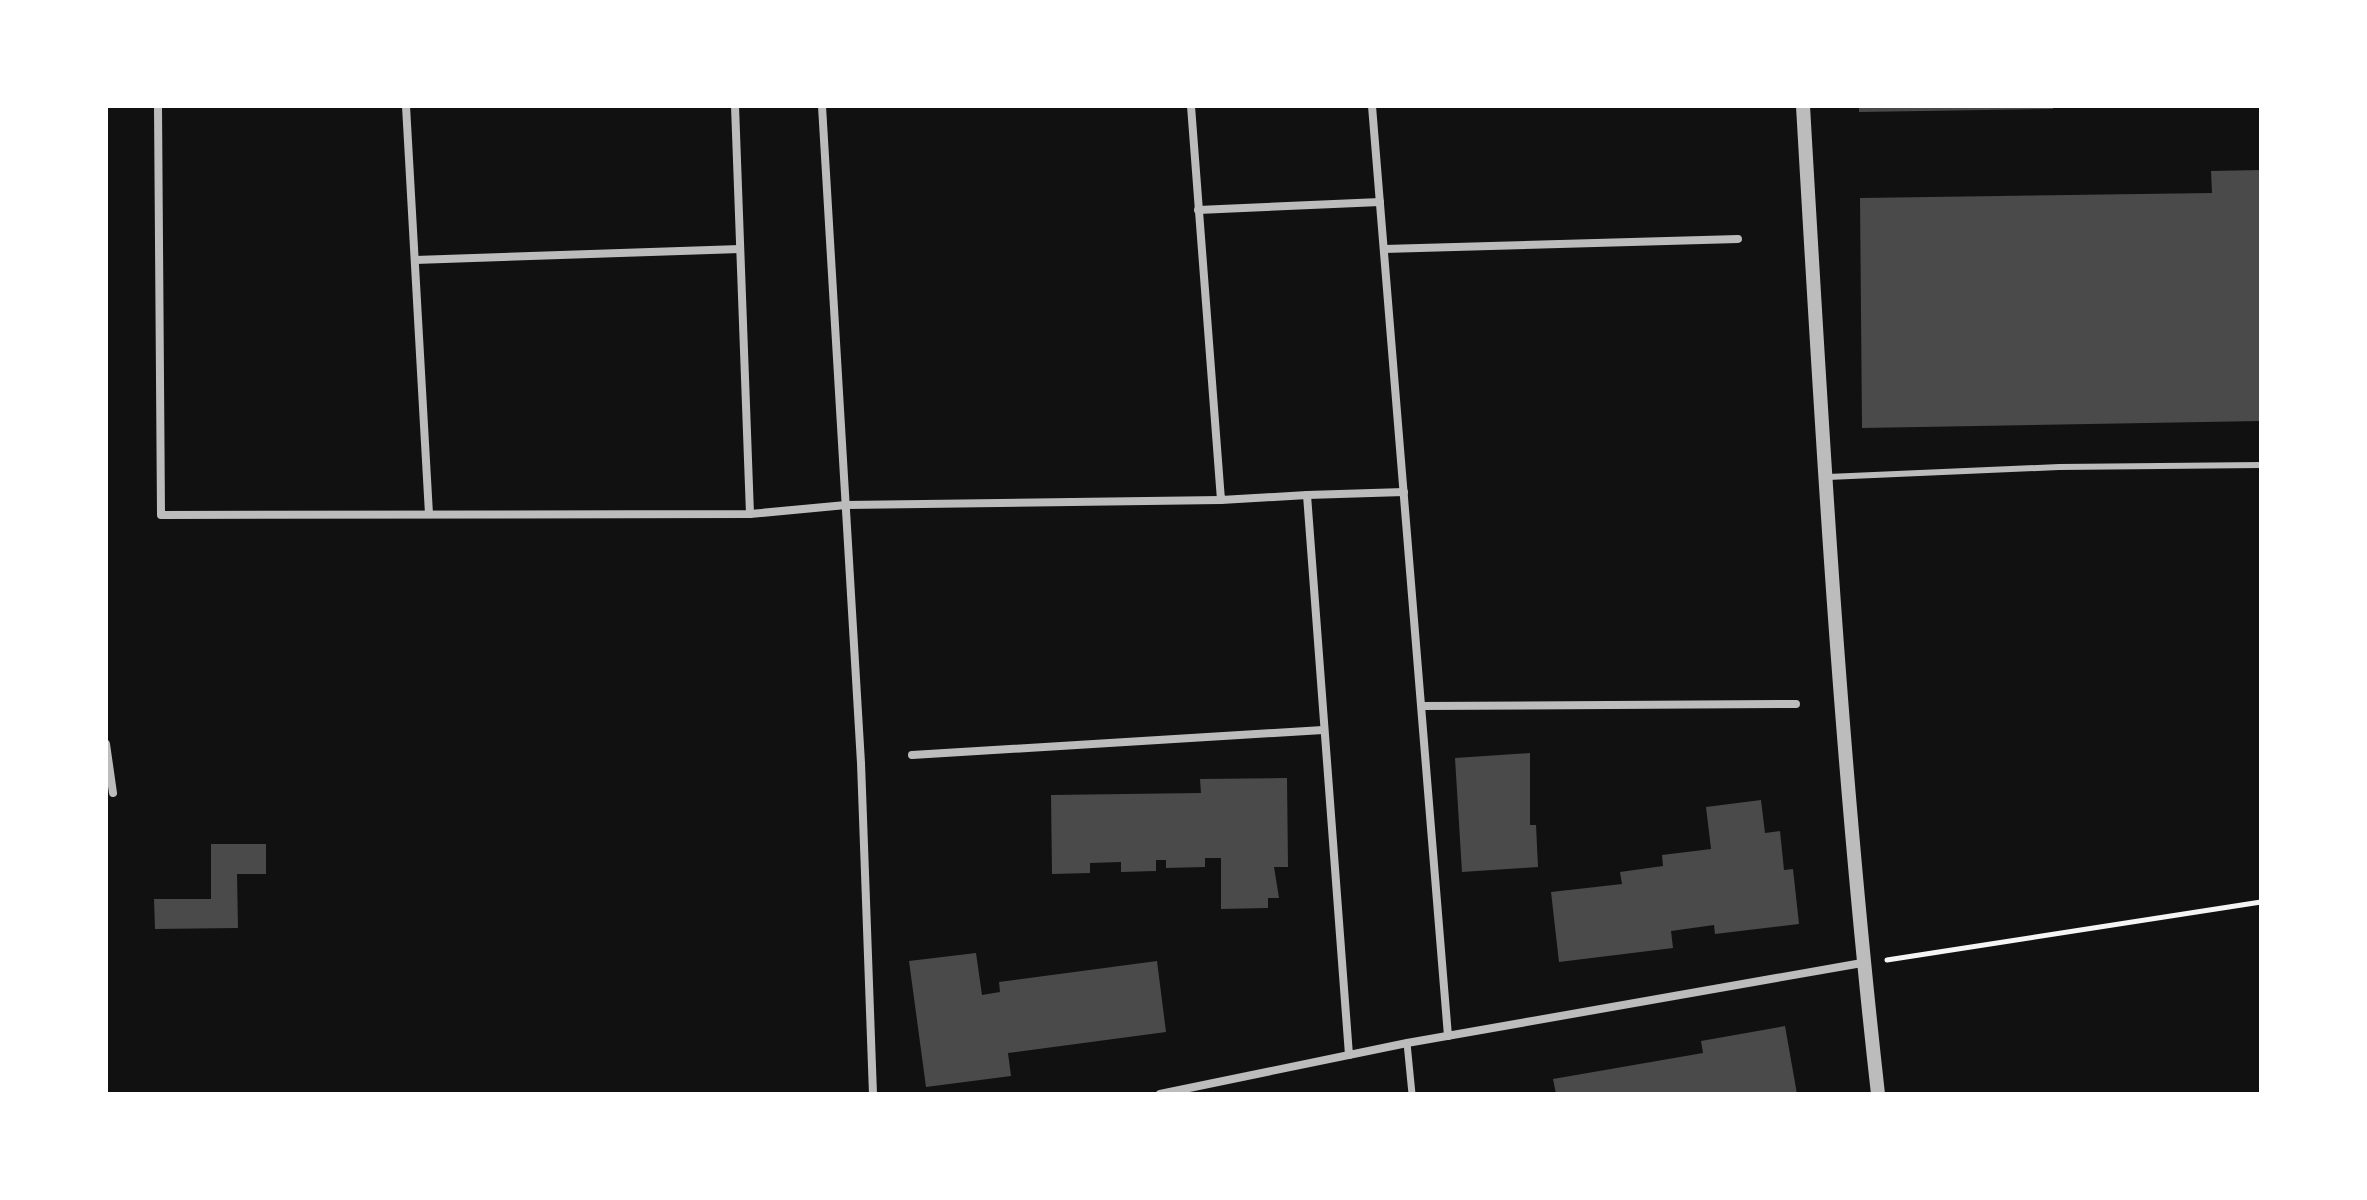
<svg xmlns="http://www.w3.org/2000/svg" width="2367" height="1200" font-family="'PT Sans',sans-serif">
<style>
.building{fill:#4a4a4a}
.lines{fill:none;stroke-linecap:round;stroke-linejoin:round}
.path{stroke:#f5f5f5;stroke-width:5}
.service{stroke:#bcbcbc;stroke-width:6}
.pedestrian{stroke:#bcbcbc;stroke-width:7}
.minor{stroke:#bcbcbc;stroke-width:8}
.tertiary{stroke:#bcbcbc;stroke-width:14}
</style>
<rect width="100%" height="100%" fill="#111"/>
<g class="building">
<path d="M 1859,106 L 2053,106 L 2053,109 L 1859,112 Z"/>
<path d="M 2261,170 L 2261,421 L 1862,428 L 1860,198 L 2212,193 L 2211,171 Z"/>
<path d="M 1530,753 L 1530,825 L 1536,825 L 1538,867 L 1462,872 L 1455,758 Z"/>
<path d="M 1287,778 L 1288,867 L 1274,867 L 1279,898 L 1268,898 L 1268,908 L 1221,909 L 1221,858 L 1205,858 L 1205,867 L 1166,868 L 1166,860 L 1156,860 L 1156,871 L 1121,872 L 1121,862 L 1090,863 L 1090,873 L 1052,874 L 1051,795 L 1201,793 L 1200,779 Z"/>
<path d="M 1761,800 L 1765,833 L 1780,831 L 1784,870 L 1793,869 L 1799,924 L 1715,934 L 1714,925 L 1671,931 L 1673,948 L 1559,962 L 1551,892 L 1622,884 L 1620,872 L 1663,866 L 1662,855 L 1711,849 L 1706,807 Z"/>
<path d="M 211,844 L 266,844 L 266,874 L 237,874 L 238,928 L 155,929 L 154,899 L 211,899 Z"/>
<path d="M 976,953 L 982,995 L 1000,992 L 999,982 L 1157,961 L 1166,1032 L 1008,1053 L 1011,1076 L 926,1087 L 909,961 Z"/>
<path d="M 1785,1026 L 1797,1094 L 1556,1094 L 1553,1079 L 1703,1053 L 1701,1041 Z"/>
</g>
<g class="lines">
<path class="path" d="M 1887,960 L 2261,902"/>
<path class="service" d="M 1828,477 L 2059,467 L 2261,465"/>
<path class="pedestrian" d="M 1407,1043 L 1412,1094"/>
<g class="minor">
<path d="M 158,106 L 161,515 L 750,514 L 846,505 L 1221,500"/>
<path d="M 406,106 L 429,514"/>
<path d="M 735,106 L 750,514"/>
<path d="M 822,106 L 861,763 L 873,1094"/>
<path d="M 1191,106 L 1221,500 L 1307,495 L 1349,1055"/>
<path d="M 1372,106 L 1448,1036"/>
<path d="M 1198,210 L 1380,202"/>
<path d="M 1384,249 L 1738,239"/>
<path d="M 415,260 L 740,249"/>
<path d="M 1307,495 L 1404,492"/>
<path d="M 1422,706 L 1796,704"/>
<path d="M 106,744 L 113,793"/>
<path d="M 912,755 L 1323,730"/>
<path d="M 1160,1094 L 1407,1043 L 1862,963"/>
</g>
<path class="tertiary" d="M 1803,106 C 1822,436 1841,766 1878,1094"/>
</g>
<rect width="2367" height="1200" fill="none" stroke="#ffffff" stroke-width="216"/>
</svg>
